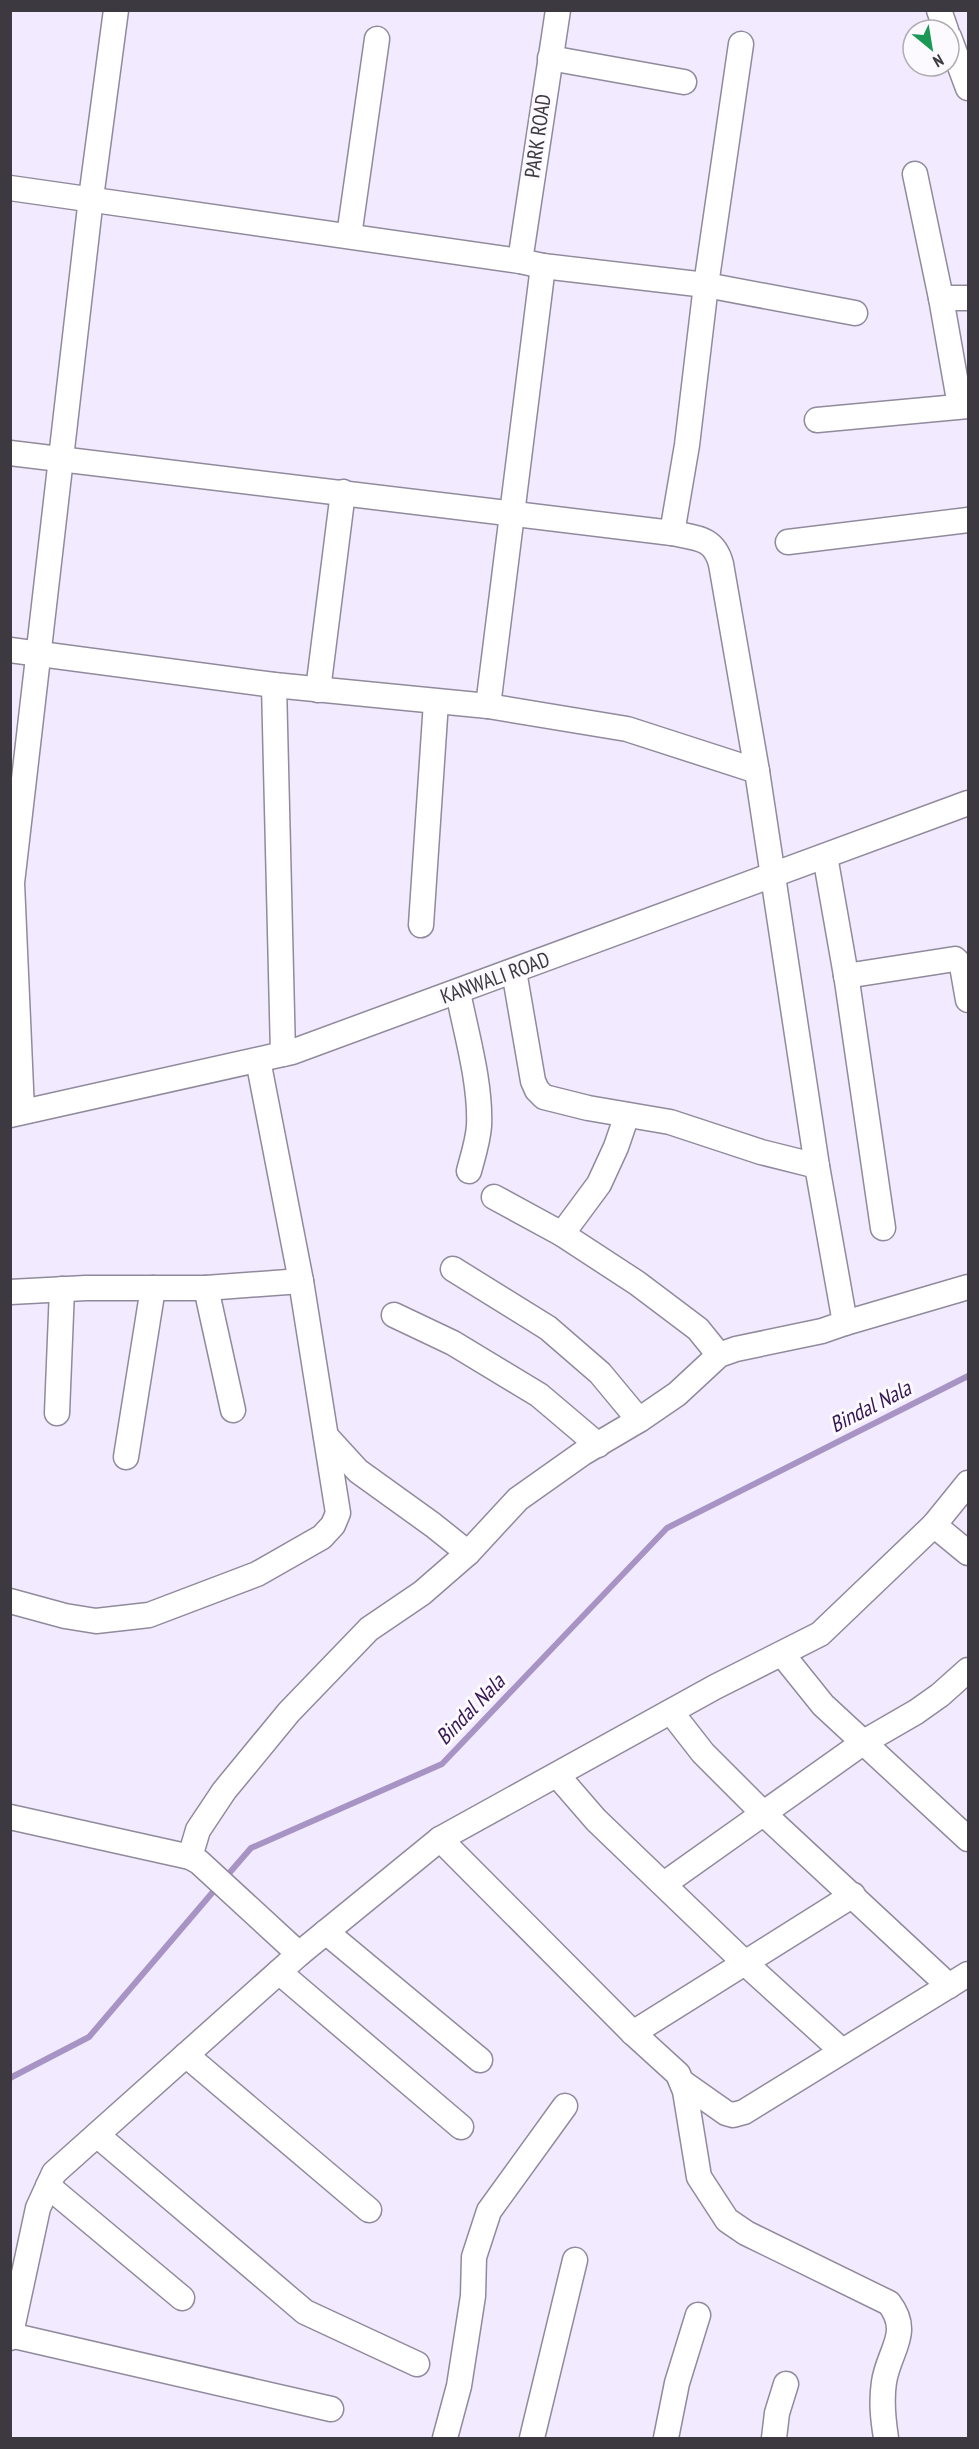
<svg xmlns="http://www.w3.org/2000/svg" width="979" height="2449" font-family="'PT Sans Narrow',sans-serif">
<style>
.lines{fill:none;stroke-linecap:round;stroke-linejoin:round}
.stream{stroke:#a893c5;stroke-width:6}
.minor-casing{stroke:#918a9c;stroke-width:27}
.minor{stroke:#fff;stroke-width:24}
.labels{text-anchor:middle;stroke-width:6;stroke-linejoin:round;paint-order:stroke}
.street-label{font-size:21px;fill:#3d3941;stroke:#fcfafe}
.water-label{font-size:22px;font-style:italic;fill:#361753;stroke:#fcfafe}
</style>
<rect width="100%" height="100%" fill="#f2eafe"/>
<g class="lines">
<g class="stream">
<path d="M 225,1878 L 251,1848 L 442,1764 L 667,1528 L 968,1376"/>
<path d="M 10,2078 L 89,2037 L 218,1886"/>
</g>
<defs>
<g id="minor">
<path d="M 939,10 L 946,30"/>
<path d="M 949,37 L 968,88"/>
<path d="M 550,58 L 684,82"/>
<path d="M 915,174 L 941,298 L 960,406"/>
<path d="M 10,188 L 520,261 L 543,266 L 706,285 L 855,313"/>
<path d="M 349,236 L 377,39"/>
<path d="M 520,261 L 558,10"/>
<path d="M 941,298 L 968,298"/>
<path d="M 817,420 L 968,406"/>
<path d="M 10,453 L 672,533 C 696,538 714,537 721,564 L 757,771 L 817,1166 L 845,1323 L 822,1331 L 736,1349 L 719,1355 L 677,1394 L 639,1420 L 583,1453 L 518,1499 L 468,1553 L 422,1593 L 369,1629 L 289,1712 L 224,1791 L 198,1830 L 190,1857"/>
<path d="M 672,533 L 687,445 L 706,285 L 741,44"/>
<path d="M 788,542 L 968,520"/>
<path d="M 10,650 L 274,685 L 488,706 L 627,729 L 757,771"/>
<path d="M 274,685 L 283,1054"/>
<path d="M 318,690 L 343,492"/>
<path d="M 488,706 L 543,266"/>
<path d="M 825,856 L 847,981 L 883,1228"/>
<path d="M 421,925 L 436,702"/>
<path d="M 514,971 L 533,1081 L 537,1090 L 544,1097 L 588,1108 L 670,1122 L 761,1152 L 817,1166"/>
<path d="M 846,976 L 955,959 L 962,966 L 968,1000"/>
<path d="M 458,992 C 466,1033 481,1083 479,1126 C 478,1141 473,1156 469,1171"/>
<path d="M 22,1111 L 12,883 L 91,198 L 116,10"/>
<path d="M 10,1115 L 292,1052 L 968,803"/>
<path d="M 494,1197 L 562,1234 L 637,1283 L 698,1329 L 719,1355"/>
<path d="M 562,1234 L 599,1184 L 616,1147 L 627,1115"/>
<path d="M 453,1269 L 548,1328 L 600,1373 L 639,1420"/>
<path d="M 206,1288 L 233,1410"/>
<path d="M 10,1292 L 86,1288 L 206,1288 L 301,1281"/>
<path d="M 394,1315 L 453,1343 L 539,1395 L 598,1445"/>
<path d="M 845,1323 L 968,1287"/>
<path d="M 57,1413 L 62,1289"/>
<path d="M 326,1436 L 358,1471 L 433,1525 L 468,1553"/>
<path d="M 126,1457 L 153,1288"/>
<path d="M 934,1525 L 968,1553"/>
<path d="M 10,1601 L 65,1616 L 96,1621 L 149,1615 L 257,1574 L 322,1537 L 333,1525 L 338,1513 L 301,1281 L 258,1060"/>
<path d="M 782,1654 L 823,1705 L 968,1839"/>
<path d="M 671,1712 L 703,1753 L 764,1814 L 949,1986"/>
<path d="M 557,1775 L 596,1820 L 745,1963 L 842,2051"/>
<path d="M 10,1817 L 190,1857 L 199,1862 L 299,1954"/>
<path d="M 440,1839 L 633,2033 L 678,2074 L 685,2091 L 699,2177 L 727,2220 L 746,2233 L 889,2303 C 912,2333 889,2350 884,2382 C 881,2402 883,2419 886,2438"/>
<path d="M 664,1884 L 864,1742 L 916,1712 L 940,1695 L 968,1670"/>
<path d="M 326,1932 L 480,2060"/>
<path d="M 279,1972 L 461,2127"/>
<path d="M 633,2033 L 853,1895"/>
<path d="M 186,2055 L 369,2210"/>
<path d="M 682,2082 L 726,2113 L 733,2115 L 744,2112 L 968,1974"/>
<path d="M 97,2135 L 305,2312 L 417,2364"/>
<path d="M 48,2186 L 182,2298"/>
<path d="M 10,2335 L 331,2409"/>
<path d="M 10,2338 L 38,2208 L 54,2173 L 299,1954 L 440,1839 L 715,1687 L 820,1634 L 934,1525 L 968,1483"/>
<path d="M 445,2438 L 459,2386 L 473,2296 L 474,2257 L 489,2211 L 565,2106"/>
<path d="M 532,2438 L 575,2260"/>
<path d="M 666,2438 L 677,2383 L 698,2315"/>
<path d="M 774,2438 L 777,2413 L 786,2384"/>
</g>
</defs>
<use href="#minor" class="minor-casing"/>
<use href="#minor" class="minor"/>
</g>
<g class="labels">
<g class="street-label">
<text transform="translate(538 136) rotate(-82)" y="7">PARK ROAD</text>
<text transform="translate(495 978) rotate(-20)" y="7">KANWALI ROAD</text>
</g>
<g class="water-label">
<text transform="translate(870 1406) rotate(-27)" y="8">Bindal Nala</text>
<text transform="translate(470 1709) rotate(-46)" y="8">Bindal Nala</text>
</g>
</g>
<rect width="979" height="2449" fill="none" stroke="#3d3941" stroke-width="24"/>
<g transform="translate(931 48) rotate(150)"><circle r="28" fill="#fcfafe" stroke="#b0adb2" stroke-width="1.5"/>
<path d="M0-4.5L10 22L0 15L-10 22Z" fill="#199856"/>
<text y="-9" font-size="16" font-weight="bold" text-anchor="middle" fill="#3d3941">N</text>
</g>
</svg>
